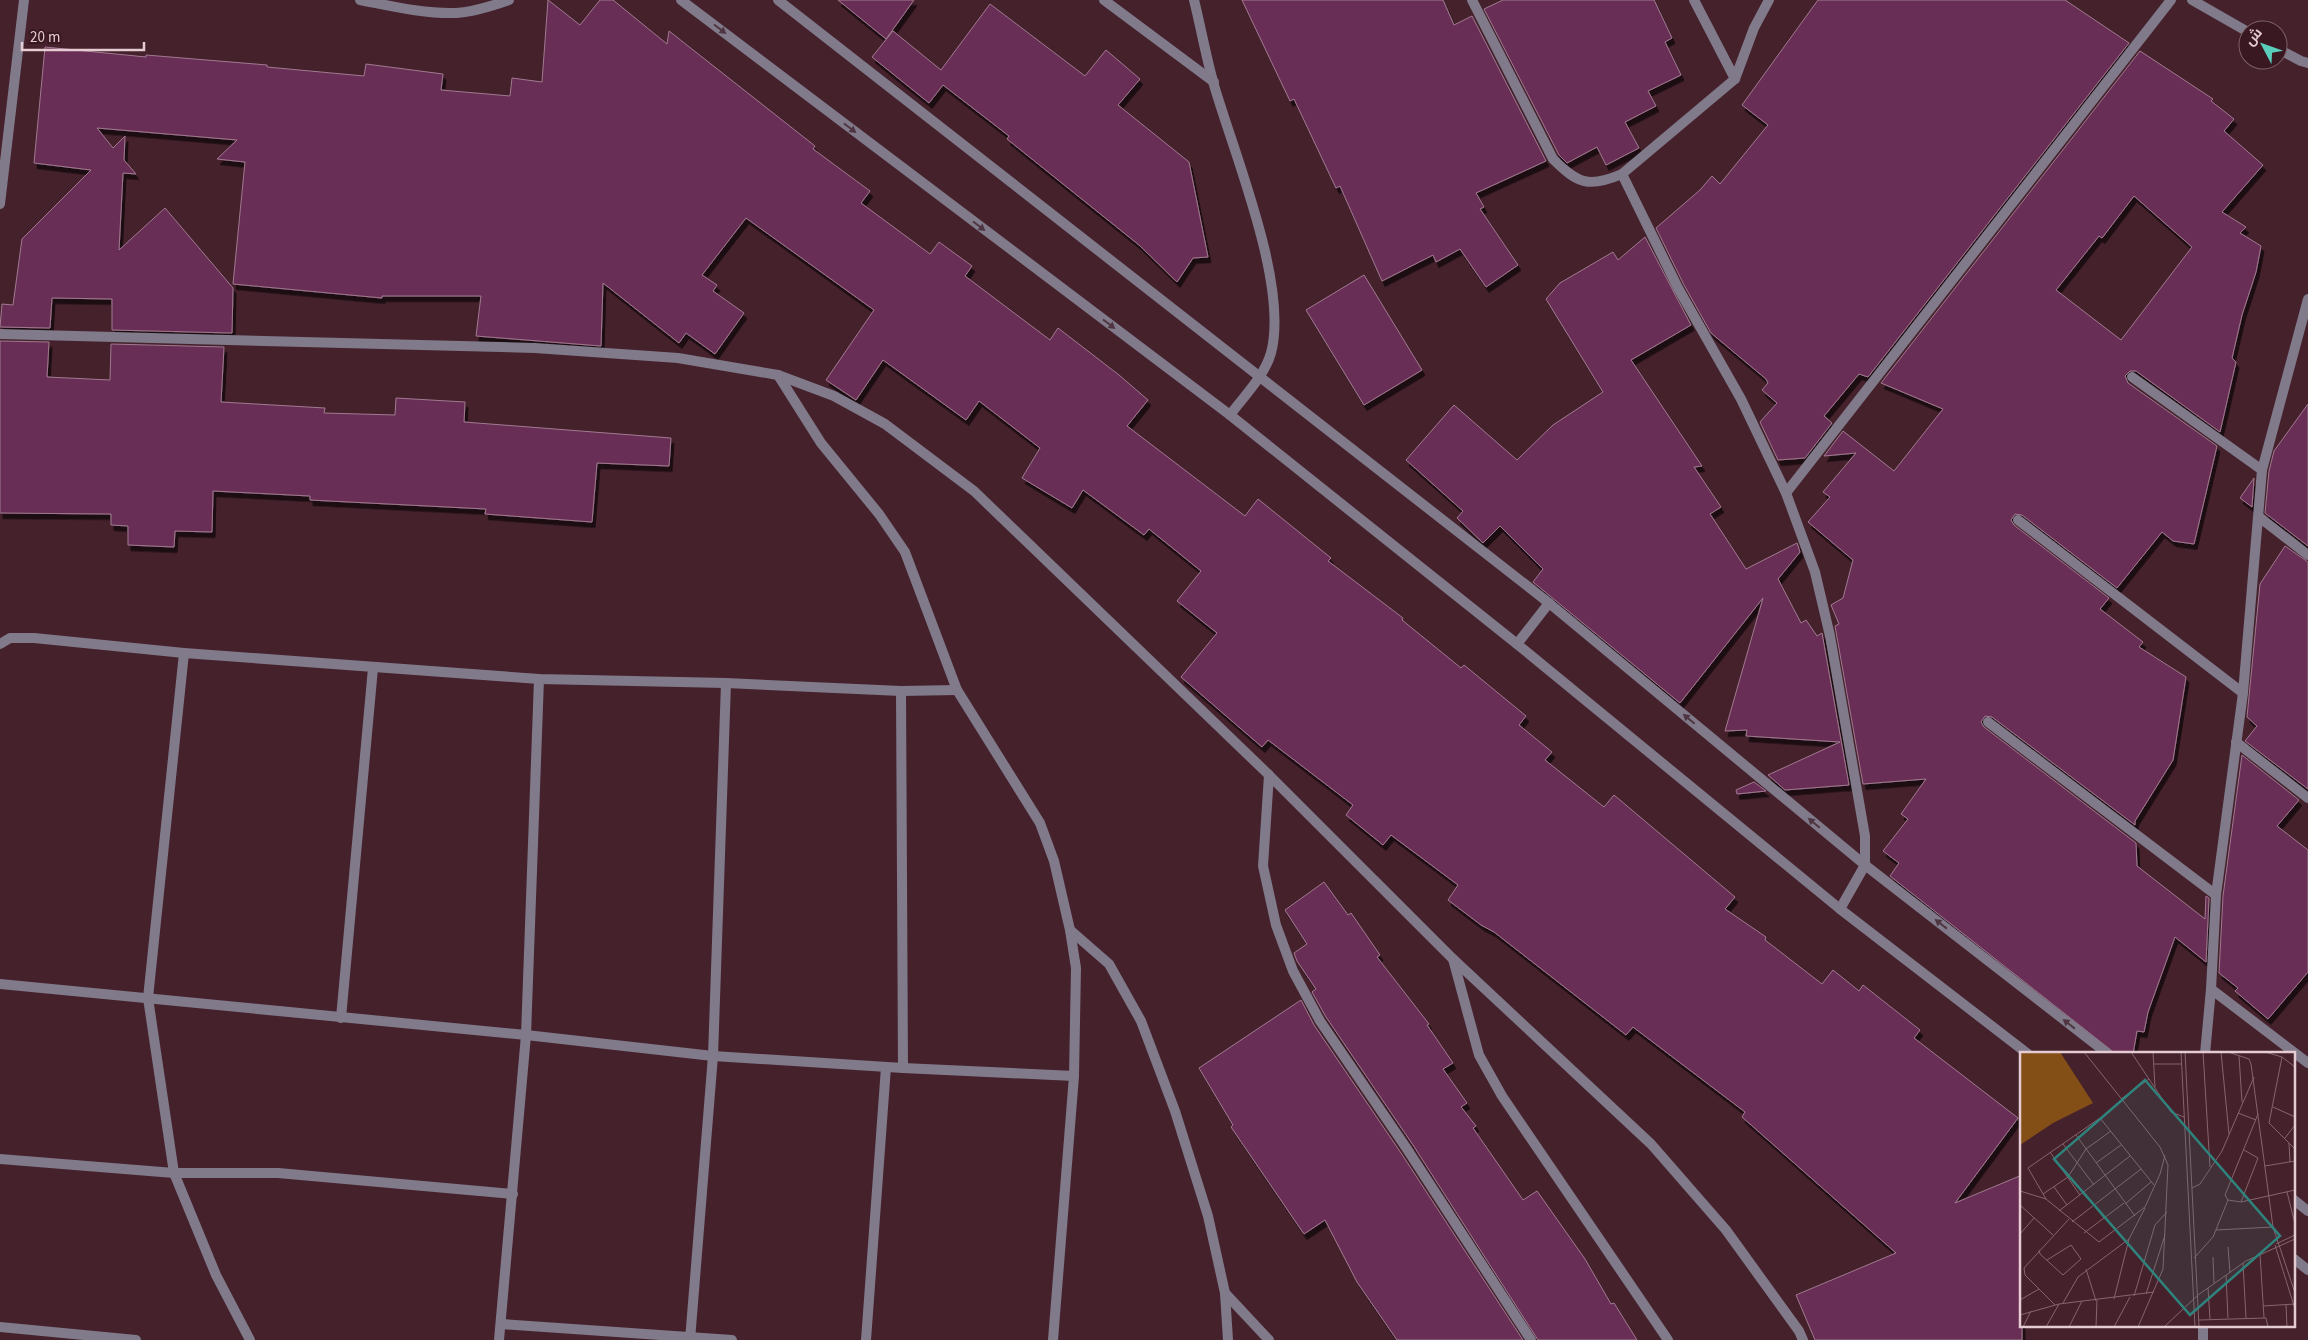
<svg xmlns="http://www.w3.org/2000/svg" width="2308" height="1340" font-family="'Source Sans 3',Cairo,sans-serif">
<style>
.building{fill:#692e55;stroke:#a07a90;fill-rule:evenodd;filter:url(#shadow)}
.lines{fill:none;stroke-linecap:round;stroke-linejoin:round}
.minor{stroke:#807a8a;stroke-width:10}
.tertiary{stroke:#807a8a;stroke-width:10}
.oneway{fill:#4f3541}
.inset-road{fill:none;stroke:#85656e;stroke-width:1}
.view{fill:#2f837d;fill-opacity:0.15;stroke:#2f837d;stroke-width:2.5}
.inset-edge{fill:none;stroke:#e5ccd2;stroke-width:2.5}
</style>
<defs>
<filter id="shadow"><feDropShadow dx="3" dy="5.5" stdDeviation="0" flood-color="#0009"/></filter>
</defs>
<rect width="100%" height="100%" fill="#45212c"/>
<g class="building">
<path d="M 548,0 L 580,25 L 600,0 L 613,0 L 667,44 L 669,31 L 815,146 L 813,149 L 870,191 L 861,203 L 930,254 L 939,242 L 972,266 L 965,276 L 1050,340 L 1058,328 L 1119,375 L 1148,400 L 1127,426 L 1245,516 L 1258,499 L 1331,558 L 1328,561 L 1403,618 L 1402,620 L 1461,668 L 1464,665 L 1526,716 L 1519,725 L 1552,752 L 1545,760 L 1604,807 L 1614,795 L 1735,897 L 1725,909 L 1766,937 L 1765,940 L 1822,984 L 1833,970 L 1859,991 L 1863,985 L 1920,1030 L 1914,1038 L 2018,1118 L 1955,1203 L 2022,1175 L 2022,1340 L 1815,1340 L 1796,1295 L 1896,1253 L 1742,1117 L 1745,1112 L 1633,1027 L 1626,1035 L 1494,932 L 1481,925 L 1448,900 L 1458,885 L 1391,835 L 1383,845 L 1346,815 L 1353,805 L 1268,740 L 1262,747 L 1181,677 L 1217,633 L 1177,601 L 1201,571 L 1149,529 L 1144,535 L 1083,490 L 1072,508 L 1022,478 L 1040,448 L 979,401 L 966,420 L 883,360 L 856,400 L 826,380 L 874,310 L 746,218 L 702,275 L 717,285 L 713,291 L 744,313 L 715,354 L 686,333 L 679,343 L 603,283 L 601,346 L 476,336 L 481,296 L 382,296 L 382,298 L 233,284 L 245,162 L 217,159 L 237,140 L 97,128 L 113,148 L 125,136 L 124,160 L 136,174 L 123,173 L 119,250 L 165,208 L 233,288 L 232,333 L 112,330 L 112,299 L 52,298 L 50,328 L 0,327 L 2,304 L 13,305 L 22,239 L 91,170 L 34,163 L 45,47 L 146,57 L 146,55 L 267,65 L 267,67 L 364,76 L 366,64 L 443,74 L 441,90 L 510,96 L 512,78 L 542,82 Z"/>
<path d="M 838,0 L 914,0 L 886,39 Z"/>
<path d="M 1242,0 L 1443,0 L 1454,25 L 1472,16 L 1546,161 L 1476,193 L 1484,207 L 1480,209 L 1518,265 L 1486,287 L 1460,249 L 1436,262 L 1433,255 L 1382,281 L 1340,186 L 1336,188 L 1294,99 L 1290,101 Z"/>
<path d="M 1503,0 L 1654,0 L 1672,38 L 1665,42 L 1681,75 L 1648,91 L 1656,106 L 1625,122 L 1639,148 L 1606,165 L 1597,147 L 1567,163 L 1559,155 L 1484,9 Z"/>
<path d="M 1818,0 L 2065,0 L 2129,43 L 1868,377 L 1859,374 L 1824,416 L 1832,423 L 1805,458 L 1778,460 L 1760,422 L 1777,403 L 1762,390 L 1768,383 L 1766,379 L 1711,333 L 1684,285 L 1656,228 L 1700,190 L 1712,176 L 1720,184 L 1768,125 L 1742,105 Z"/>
<path d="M 990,4 L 1085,76 L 1106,50 L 1140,79 L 1118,105 L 1189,162 L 1208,257 L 1193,258 L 1177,282 L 1139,245 L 1007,139 L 1009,136 L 943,85 L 929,103 L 872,57 L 893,31 L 941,70 Z"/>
<path d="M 2140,51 L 2213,99 L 2211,101 L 2234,119 L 2224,131 L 2263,165 L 2222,212 L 2246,227 L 2240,233 L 2261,246 L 2256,272 L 2242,315 L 2232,358 L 2236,362 L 2220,432 L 2136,371 L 2130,371 L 2125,376 L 2128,383 L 2217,446 L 2194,544 L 2173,541 L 2162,532 L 2117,588 L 2022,515 L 2015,514 L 2011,520 L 2014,525 L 2109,598 L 2100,609 L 2143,642 L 2139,647 L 2186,677 L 2173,760 L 2135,821 L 2135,825 L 1992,717 L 1985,716 L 1981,722 L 1984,727 L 2136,843 L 2137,866 L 2205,919 L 2206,896 L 2209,898 L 2206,962 L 2175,937 L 2148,1012 L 2144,1032 L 2137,1031 L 2133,1054 L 2116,1054 L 1890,876 L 1899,863 L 1883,851 L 1908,819 L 1901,814 L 1926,779 L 1863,784 L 1835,626 L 1839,624 L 1831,605 L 1843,598 L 1853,560 L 1808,522 L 1830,497 L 1823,492 L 1856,453 L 1824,456 L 1843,431 L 1894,471 L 1943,409 L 1881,383 ZM 2134,196 L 2192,247 L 2121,340 L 2056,290 L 2099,236 L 2102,238 Z"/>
<path d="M 1645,237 L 1691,325 L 1631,360 L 1702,466 L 1694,467 L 1721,507 L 1710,514 L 1746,569 L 1797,543 L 1800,552 L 1778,579 L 1801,623 L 1806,620 L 1817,636 L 1822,633 L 1849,785 L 1785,790 L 1768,775 L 1840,742 L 1746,736 L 1747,730 L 1725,731 L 1763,598 L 1680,703 L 1533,582 L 1543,569 L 1500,526 L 1483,543 L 1457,518 L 1463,511 L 1406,460 L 1454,405 L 1517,460 L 1553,425 L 1603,392 L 1546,299 L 1560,283 L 1613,252 L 1618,260 Z"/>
<path d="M 1364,275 L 1422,370 L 1364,405 L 1306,310 Z"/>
<path d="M 0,341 L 49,342 L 47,377 L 110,380 L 111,344 L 224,347 L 221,402 L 325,408 L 324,413 L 395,415 L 396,398 L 465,402 L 464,422 L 671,438 L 669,466 L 597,463 L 592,522 L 485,514 L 486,509 L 310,500 L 310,496 L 213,491 L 212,532 L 175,531 L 174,547 L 128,545 L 128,526 L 111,525 L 111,514 L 0,513 Z"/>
<path d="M 2308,404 L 2308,546 L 2265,513 L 2269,471 L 2274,451 Z"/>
<path d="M 2254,478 L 2252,507 L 2240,498 Z"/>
<path d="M 2285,546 L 2308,562 L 2308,789 L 2245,741 L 2257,726 L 2247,717 L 2260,584 Z"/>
<path d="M 2242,755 L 2299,800 L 2277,826 L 2308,850 L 2308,972 L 2268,1019 L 2235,991 L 2238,988 L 2219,973 L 2223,896 Z"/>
<path d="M 1754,782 L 1766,791 L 1737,794 L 1736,790 Z"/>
<path d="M 1324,882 L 1348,915 L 1351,913 L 1380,955 L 1377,957 L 1429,1024 L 1427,1025 L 1453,1063 L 1443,1069 L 1467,1103 L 1461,1107 L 1476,1126 L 1473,1128 L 1523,1200 L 1537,1191 L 1585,1259 L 1611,1304 L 1614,1303 L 1637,1340 L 1538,1340 L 1413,1145 L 1326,1017 L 1312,992 L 1316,989 L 1297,961 L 1294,953 L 1307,944 L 1285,910 Z"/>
<path d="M 1301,1000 L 1314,1025 L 1401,1153 L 1523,1340 L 1397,1340 L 1357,1282 L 1325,1220 L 1304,1234 L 1231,1127 L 1233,1125 L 1199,1068 Z"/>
</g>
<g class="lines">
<g class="minor">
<path d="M 360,0 C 391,6 424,14 456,13 C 474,12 492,6 509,0"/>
<path d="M 681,0 L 1230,415 L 1517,644 L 1840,909 L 2028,1054"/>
<path d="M 778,0 L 1549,603 L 1865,865 L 2108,1054"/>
<path d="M 1104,0 L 1214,82"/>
<path d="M 1194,0 C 1201,28 1206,57 1214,85 C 1234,154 1289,285 1271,353 C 1264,377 1244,396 1230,415"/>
<path d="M 1472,0 L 1553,159 C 1578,184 1589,188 1622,174"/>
<path d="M 1694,0 L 1735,79"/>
<path d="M 1769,0 L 1754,28 L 1735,79 L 1622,174 L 1678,288 L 1741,399 L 1786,493 L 1815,572 L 1830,636 L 1865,836 L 1865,865 L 1840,909"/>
<path d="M 2192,0 L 2248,32"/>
<path d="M 2278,49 L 2301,61 L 2308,63"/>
<path d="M 0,204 L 24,0"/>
<path d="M 0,334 L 535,348 L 678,358 L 778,375 L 834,396 L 885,424 L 974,491 L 1269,775 L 1453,959 L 1651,1144 L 1726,1230 L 1799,1331 L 1803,1340"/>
<path d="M 778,375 L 821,443 L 879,514 L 905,552 L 957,690 L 1040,823 L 1054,861 L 1070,930 L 1076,968 L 1074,1076 L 1053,1340"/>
<path d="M 2132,377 L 2262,470"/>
<path d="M 1786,493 L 2171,0"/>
<path d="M 2259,517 L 2308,555"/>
<path d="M 2018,520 L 2243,693"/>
<path d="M 0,644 L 10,638 L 34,638 L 184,653 L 539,679 L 726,683 L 901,691 L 957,690"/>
<path d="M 1517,644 L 1549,603"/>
<path d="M 184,653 L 148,998 L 174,1173 L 216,1275 L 250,1340"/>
<path d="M 901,691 L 903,1068"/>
<path d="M 1988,722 L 2216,895"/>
<path d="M 2236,742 L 2308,798"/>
<path d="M 1269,775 L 1263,866 L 1276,925 L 1293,971 L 1320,1021 L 1407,1149 L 1531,1340"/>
<path d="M 1070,930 L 1109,964 L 1141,1021 L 1175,1111 L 1208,1216 L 1225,1293 L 1228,1340"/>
<path d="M 1453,959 L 1479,1055 L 1502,1096 L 1668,1340"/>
<path d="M 0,984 L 526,1035 L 713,1056 L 903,1068 L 1074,1076"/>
<path d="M 2211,989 L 2308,1063"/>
<path d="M 341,1018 L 373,668"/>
<path d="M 0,1159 L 174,1173 L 278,1173 L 513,1194"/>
<path d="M 1225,1293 L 1269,1340"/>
<path d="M 501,1324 L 732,1340"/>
<path d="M 0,1327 L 136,1340"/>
<path d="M 499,1340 L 526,1035 L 539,679"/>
<path d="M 690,1340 L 713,1056 L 726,683"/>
<path d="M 866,1340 L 886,1067"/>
</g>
<g class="tertiary">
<path d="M 2205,1054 L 2211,989 L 2216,895 L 2243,693 L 2262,470 L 2308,299"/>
<path d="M 2294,1200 L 2308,1211"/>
<path d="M 2294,1259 L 2308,1270"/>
<path d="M 2203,1326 L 2203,1340"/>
</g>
</g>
<defs><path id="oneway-solid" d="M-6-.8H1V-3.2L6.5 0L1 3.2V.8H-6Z" transform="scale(1.25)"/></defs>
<g class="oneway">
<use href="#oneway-solid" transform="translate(720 29) rotate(37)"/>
<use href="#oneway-solid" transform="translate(850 128) rotate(37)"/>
<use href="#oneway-solid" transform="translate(979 226) rotate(37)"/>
<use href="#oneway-solid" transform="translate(1109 324) rotate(37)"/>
<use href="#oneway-solid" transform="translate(1689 719) rotate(-140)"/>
<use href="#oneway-solid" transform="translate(1814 823) rotate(-140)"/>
<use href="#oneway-solid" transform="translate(1941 924) rotate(-142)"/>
<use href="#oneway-solid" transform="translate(2069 1024) rotate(-142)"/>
</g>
<g transform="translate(2020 1052)">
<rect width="275" height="275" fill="#45212c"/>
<path d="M 0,0 L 40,0 L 73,51 L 33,71 L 0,93 Z" fill="#844f16"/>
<path class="inset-road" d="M 64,0 L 140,95 L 148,113 L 143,217 L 118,275M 111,0 L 151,60 L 164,65M 133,0 L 135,35M 161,0 L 175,275M 165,0 L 179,275M 183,0 L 190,115M 201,0 L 209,82M 208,0 L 229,7 L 231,12 L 253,175 L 275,241M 245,0 L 262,5 L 275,15M 219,4 L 222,50M 262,5 L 249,71 L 275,97M 134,12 L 161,12M 101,47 L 129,27M 253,55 L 275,65M 218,61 L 236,68M 56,83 L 115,164M 265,86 L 275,73M 269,91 L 270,110M 43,92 L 74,133M 30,100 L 60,143M 76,111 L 101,93M 245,114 L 275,109M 134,133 L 80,66 L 8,116 L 26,147 L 79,190 L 125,155 L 140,122 L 145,103M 34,135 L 47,153M 172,136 L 180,132 L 202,99 L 234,25M 0,139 L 26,147M 64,140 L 84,166M 267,140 L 275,172M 23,142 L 48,125 L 66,97 L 91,79M 208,148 L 205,143 L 238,62M 221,150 L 238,106 L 224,98M 105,152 L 131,130M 0,153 L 33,183M 39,159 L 110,104M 52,170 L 121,117M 196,178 L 253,175M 64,181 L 104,151M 0,182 L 14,166M 256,192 L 275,183M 255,193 L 275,257M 208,195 L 210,221M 19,198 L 20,202 L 43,223 L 61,207 L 51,193 L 27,208M 240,202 L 244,266M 193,205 L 194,231M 174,206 L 193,185 L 208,148 L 221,150 L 275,138M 223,211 L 226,266M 66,217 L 76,249M 206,223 L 208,266M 188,236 L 190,267M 126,242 L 145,183M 114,244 L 135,173 L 147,160M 94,247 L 109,187M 0,248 L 19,237M 43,251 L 58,225 L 109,187 L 125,156M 35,253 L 5,223 L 4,216 L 49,167M 266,253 L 267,275M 243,254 L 275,252M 0,263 L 39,252 L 134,240M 179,268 L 246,266 L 248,275M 3,275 L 11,259M 26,275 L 39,252M 49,275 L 62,249M 76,275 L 77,248M 94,275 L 110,245M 144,275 L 178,243 L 226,209 L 275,187"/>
<path class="view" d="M 125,28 L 260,184 L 170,263 L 34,107 Z"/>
<rect width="275" height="275" class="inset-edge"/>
</g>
<g transform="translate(2263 45) rotate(311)"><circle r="24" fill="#3a1822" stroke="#7e6068"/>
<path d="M0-4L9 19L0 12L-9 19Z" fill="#5acebd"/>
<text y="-8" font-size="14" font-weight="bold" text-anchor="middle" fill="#e5ccd2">ش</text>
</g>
<path d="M22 42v8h122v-8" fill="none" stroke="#e5ccd2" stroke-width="2.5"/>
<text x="30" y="42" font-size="15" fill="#e5ccd2" stroke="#3a1822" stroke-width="4" paint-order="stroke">20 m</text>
</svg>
